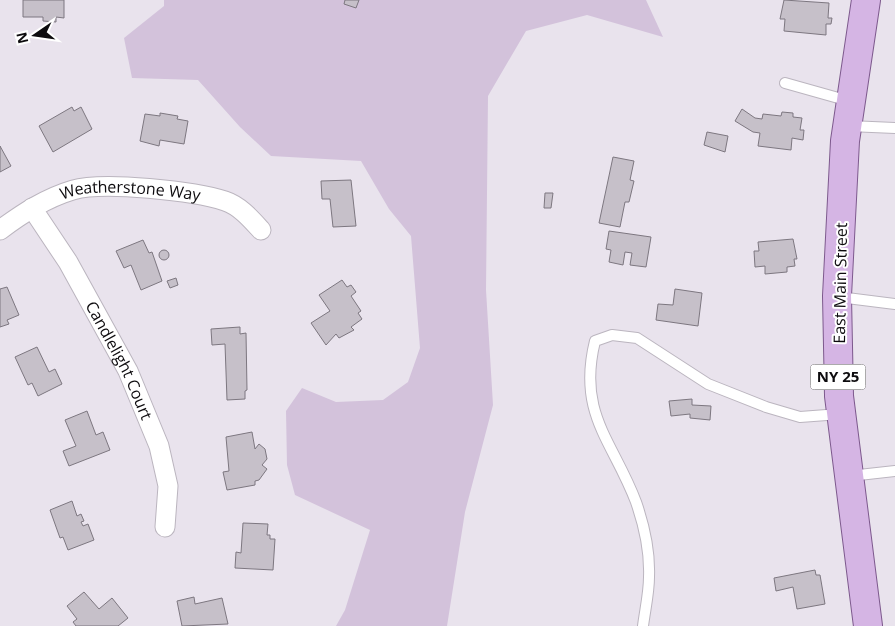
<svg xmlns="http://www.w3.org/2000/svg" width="895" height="626" font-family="'Open Sans',sans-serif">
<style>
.green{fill:#d3c2db}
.building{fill:#c6c0c9;stroke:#7d7780}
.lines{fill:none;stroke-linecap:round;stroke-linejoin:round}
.service-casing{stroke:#bbb5bf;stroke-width:12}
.minor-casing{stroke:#bbb5bf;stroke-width:21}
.primary-casing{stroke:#7d598d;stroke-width:30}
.service{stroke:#fff;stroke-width:10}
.minor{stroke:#fff;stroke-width:19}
.primary{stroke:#d5b5e4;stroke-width:28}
.labels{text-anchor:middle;stroke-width:4;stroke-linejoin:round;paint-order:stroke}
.shield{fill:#fff;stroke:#565456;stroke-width:1}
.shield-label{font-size:15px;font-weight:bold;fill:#0d0b0e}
.street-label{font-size:16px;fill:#0d0b0e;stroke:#fff}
</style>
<rect width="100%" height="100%" fill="#e9e3ed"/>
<path class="green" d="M 164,0 L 646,0 L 663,37 L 587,15 L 526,31 L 488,96 L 486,290 L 493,405 L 465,512 L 447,626 L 336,626 L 345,610 L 370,530 L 295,495 L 287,465 L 286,411 L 302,388 L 336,402 L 383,400 L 408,382 L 420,348 L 411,236 L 389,209 L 361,161 L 271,156 L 240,127 L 198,80 L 132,78 L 124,38 L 164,6 Z"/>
<g class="building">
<path d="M 23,0 L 64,0 L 64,18 L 56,17 L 56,22 L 43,21 L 43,17 L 23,17 Z"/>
<path d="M 345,0 L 359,0 L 356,8 L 344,4 Z"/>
<path d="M 784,0 L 829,3 L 828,18 L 832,18 L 831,24 L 826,24 L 826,35 L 784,31 L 785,19 L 780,19 Z"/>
<path d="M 72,107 L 74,111 L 81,107 L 92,129 L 53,152 L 39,126 Z"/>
<path d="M 742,109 L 755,118 L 762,119 L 763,114 L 781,116 L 782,112 L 793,113 L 793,117 L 802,118 L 800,130 L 804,130 L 803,140 L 792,138 L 791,150 L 758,146 L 760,133 L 753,132 L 735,121 Z"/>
<path d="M 160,113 L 178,116 L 177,119 L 188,121 L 184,144 L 160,140 L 159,146 L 140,141 L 145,114 L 160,116 Z"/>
<path d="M 707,132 L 728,136 L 725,152 L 704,145 Z"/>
<path d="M 0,146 L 11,166 L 0,172 Z"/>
<path d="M 613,157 L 634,161 L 630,180 L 634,181 L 629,202 L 625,202 L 620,227 L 599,223 Z"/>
<path d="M 351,180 L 356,226 L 333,227 L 330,199 L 322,199 L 321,181 Z"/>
<path d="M 545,193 L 553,193 L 551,208 L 544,208 Z"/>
<path d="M 609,231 L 651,237 L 646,267 L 630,265 L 632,253 L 625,252 L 623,265 L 609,262 L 611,250 L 606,249 Z"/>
<path d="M 793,239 L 797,259 L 794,259 L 795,266 L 787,267 L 787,272 L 765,274 L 765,266 L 755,267 L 754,251 L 759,251 L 758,242 Z"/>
<path d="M 143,240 L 149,253 L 152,252 L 162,281 L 141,290 L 131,265 L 124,268 L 116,251 Z"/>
<circle cx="164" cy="255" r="5"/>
<path d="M 176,278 L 178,285 L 170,288 L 167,281 Z"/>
<path d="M 342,280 L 347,287 L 351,285 L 356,292 L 351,296 L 361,311 L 358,313 L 362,319 L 351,327 L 354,330 L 339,338 L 336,334 L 326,345 L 311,323 L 330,311 L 319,295 Z"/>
<path d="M 7,287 L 19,315 L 7,320 L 9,324 L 0,327 L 0,289 Z"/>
<path d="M 675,289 L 702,293 L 698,326 L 656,320 L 658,304 L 673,305 Z"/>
<path d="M 240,327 L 240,334 L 246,333 L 247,390 L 245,391 L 245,399 L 227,400 L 225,344 L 212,345 L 211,329 Z"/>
<path d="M 37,347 L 49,372 L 55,369 L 62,384 L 38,396 L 32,383 L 28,385 L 15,357 Z"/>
<path d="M 692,399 L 692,405 L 711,406 L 710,420 L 690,418 L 690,414 L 671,416 L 669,401 Z"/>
<path d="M 87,411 L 96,435 L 103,432 L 110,450 L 69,466 L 63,451 L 76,446 L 65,420 Z"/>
<path d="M 252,432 L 255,449 L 259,444 L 265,449 L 267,459 L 262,465 L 267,469 L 259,480 L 255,481 L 255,485 L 227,490 L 223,472 L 229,471 L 226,437 Z"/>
<path d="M 72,501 L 77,516 L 81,514 L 84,521 L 81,522 L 83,526 L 88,524 L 94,540 L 68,550 L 63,537 L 60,538 L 50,510 Z"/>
<path d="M 243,523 L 268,524 L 267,535 L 270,535 L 270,539 L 275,539 L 273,570 L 235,568 L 236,552 L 241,553 Z"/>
<path d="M 815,570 L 816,575 L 820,575 L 825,604 L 797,609 L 793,587 L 776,591 L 774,578 Z"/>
<path d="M 84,592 L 99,609 L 112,598 L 128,618 L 118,626 L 76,626 L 73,622 L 77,619 L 67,606 Z"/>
<path d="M 194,597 L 195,604 L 222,598 L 228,624 L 182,626 L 177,601 Z"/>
</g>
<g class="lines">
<defs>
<g id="service">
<path d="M 785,83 L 849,101"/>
<path d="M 849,126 L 895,128"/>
<path d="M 839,297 L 895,304"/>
<path d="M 850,476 L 895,471"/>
<path d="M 643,626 C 645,610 649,593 649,577 C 650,553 644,525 636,502 C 613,441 577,414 595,341 L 612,335 L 637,338 L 708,384 L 766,407 L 800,417 L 840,414"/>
</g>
<g id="minor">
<path id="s1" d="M 32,208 L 68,262 L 128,371 L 159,446 L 168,486 L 165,527"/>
<path id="s2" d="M 0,230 C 23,213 46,198 73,190 C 103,181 195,191 225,201 C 240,206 251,219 261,230"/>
</g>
<path id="primary" d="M 866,0 L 845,141 L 837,296 L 839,396 L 868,626"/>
</defs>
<use href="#service" class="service-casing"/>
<use href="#minor" class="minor-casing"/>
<use href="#primary" class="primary-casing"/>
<use href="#service" class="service"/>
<use href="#minor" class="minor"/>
<use href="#primary" class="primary"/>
</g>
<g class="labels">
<rect class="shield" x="810.5" y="364.5" width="55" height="25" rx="4"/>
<g class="shield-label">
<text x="838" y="382">NY 25</text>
</g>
<g class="street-label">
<text dy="6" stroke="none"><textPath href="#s2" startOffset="141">Weatherstone Way</textPath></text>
<text transform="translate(840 283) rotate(-89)" y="6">East Main Street</text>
<text dy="6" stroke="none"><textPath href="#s1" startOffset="176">Candlelight Court</textPath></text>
</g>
</g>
<g transform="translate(35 35) rotate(257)" stroke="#ffffff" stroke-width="4" paint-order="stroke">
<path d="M0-4L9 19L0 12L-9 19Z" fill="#0d0b0e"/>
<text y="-8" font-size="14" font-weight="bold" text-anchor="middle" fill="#0d0b0e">N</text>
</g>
</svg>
